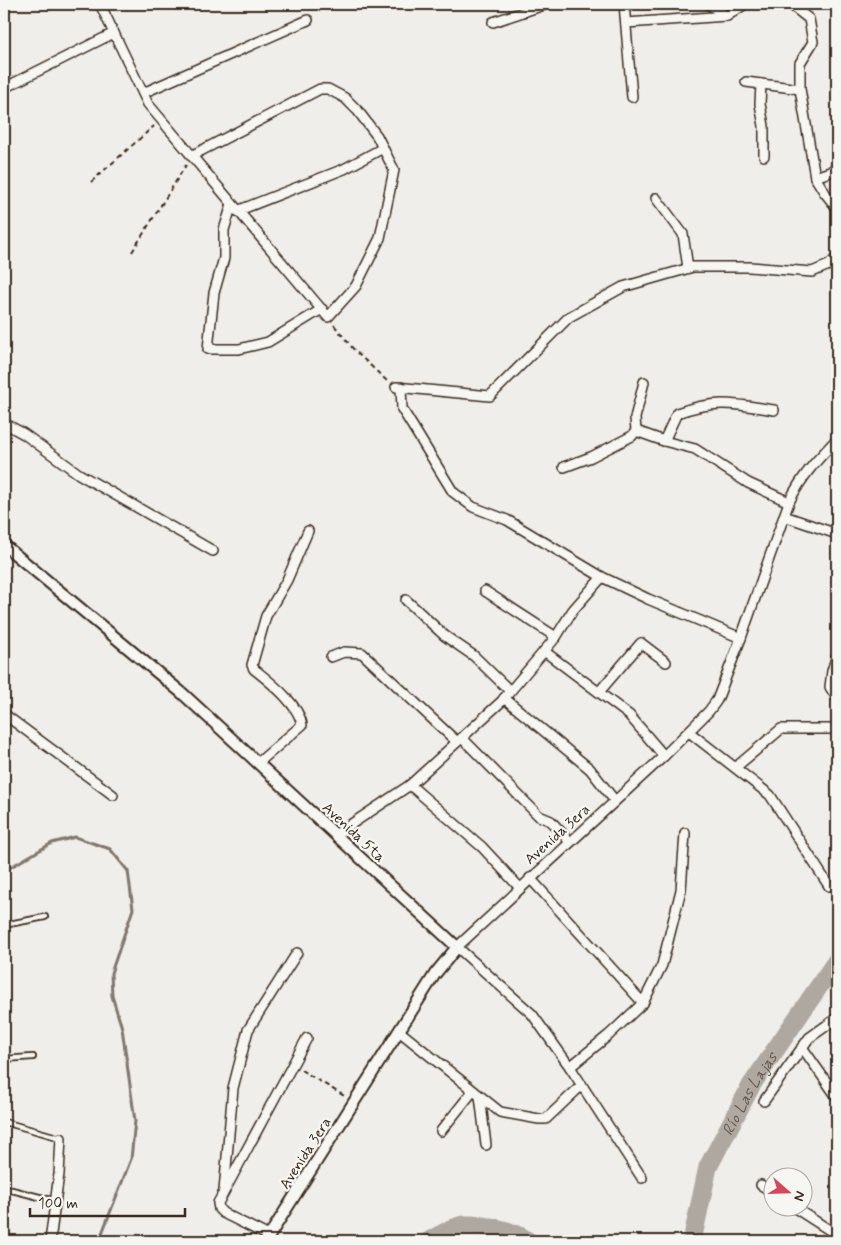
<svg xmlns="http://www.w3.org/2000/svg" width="841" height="1245" font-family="Mynerve,sans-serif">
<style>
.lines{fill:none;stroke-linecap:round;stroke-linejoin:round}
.stream{stroke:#81766d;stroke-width:3}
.river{stroke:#afa8a1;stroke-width:19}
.service-casing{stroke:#3b2a1e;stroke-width:8}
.minor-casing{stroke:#3b2a1e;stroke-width:12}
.tertiary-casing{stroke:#3b2a1e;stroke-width:14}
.path{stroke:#3b2a1e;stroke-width:2;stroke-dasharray:5 4;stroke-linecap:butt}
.service{stroke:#f6f6f2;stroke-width:4.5}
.minor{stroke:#f6f6f2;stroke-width:9}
.tertiary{stroke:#f6f6f2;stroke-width:10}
.labels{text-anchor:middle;stroke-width:4.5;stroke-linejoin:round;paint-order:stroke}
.street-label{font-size:15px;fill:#3b2a1e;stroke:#f6f6f2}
.water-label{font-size:16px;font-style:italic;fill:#64564c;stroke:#f6f6f2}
</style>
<rect width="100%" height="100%" fill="#efeeea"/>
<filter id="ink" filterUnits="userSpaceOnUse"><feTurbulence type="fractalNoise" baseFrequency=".02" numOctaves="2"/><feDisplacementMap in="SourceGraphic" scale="10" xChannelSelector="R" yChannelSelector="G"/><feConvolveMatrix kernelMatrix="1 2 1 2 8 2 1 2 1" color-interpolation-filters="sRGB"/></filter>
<g filter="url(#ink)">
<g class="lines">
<path class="stream" d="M 4,871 L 52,843 L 75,837 L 110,849 L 128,871 L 133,909 L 111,973 L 112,996 L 122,1028 L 135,1121 L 131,1159 L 99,1241"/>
<g class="river">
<path d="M 429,1241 C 436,1237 457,1225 464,1225 C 484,1224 512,1230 528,1241"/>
<path id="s1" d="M 692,1241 L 708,1167 L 752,1084 L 837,960"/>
</g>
<defs>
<g id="service">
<path d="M 4,925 L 45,917"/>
<path d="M 4,1059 L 33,1057"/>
<path d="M 4,1122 L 61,1138"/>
<path d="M 4,1188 L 55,1201"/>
</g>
<g id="minor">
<path d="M 100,4 L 148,104 L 328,317 L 356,286 L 380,238 L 394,170 L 377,136 L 358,111 L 345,98 L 328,89 L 320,89 L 191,156"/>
<path d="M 624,4 L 632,97"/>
<path d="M 708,4 L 727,16"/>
<path d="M 790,4 L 809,19 L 813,42 L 800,63 L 800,89 L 815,177 L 825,193 L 837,208"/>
<path d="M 493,22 L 547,4"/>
<path d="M 626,23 L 727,16 L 745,4"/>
<path d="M 746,82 L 800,89"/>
<path d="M 761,84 L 760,104 L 764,126 L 764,156"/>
<path d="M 4,88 L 114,33"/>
<path d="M 143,93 L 308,20"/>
<path d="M 815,177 L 830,172 L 837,166"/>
<path d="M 656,198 L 683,234 L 688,268"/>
<path d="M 232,204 L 224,230 L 224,258 L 214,293 L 208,349 L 239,349 L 268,342 L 322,309"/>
<path d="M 237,211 L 344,169 L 383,148"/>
<path d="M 396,387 L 490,396 L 569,317 L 623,287 L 693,267 L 750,267 L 812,272 L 829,265 L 837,258"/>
<path d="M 401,387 L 402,409 L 453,492 L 473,507 L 507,520 L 602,577 L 648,599 L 741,638"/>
<path d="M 4,423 L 24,434 L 79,474 L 213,551"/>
<path d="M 636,431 L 664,441 L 695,449 L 748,483 L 789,502"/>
<path d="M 664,441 L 677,413 C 716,399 735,404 774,410"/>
<path d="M 564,467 L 591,457 L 632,436 L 636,431 L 635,418 L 644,382"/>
<path d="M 784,516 L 837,534"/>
<path d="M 485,591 L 556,637"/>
<path d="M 406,600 L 445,636 L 474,656 L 510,691"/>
<path d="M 544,651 L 629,715 L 664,756"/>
<path d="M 837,655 L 832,671 L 830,687 L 837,698"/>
<path d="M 331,657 L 344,652 L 362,653 L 457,742"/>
<path d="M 599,692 L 641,643 L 666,662"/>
<path d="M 504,698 L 590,769 L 615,801"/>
<path d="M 4,714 L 113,795"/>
<path d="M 689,732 L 770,795 L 829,886"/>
<path d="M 462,738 L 539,816 L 551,821 L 570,842"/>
<path d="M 258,763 L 302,725 C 299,704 270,682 254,669 L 252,665 L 266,616 L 287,580 L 308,531"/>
<path d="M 736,767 L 781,729 L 837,729"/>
<path d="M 410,785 L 482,847 L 520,888"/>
<path d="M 335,835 L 410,785 L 502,701 L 556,637 L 573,610 L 602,577"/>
<path d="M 530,878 L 643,1003"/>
<path d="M 399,1031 L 500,1112 L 539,1119 L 546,1119 L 582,1085"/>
<path d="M 802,1047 L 837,1097"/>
<path d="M 570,1067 L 609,1035 L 643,1003 L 662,965 L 681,890 L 685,833"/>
<path d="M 480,1096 L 486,1145"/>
<path d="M 764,1101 L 809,1038 L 837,1018"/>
<path d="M 441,1131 L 473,1091"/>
<path d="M 642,1178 L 570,1067 L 532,1014 L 457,947 L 664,756 L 709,711 L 717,700 L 741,638 L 789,502 C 803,474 816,461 837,439"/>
<path d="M 761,1185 L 774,1193"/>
<path d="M 224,1191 L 233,1088 L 248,1030 L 297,953"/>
<path d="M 795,1208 L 837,1235"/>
<path d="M 269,1236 L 223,1213 L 219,1209 L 218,1203 L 307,1038"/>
<path d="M 50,1241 L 59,1174 L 61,1138"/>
</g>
<path id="tertiary" d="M 4,545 L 182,693 L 457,947 L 435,974 L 266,1241"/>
</defs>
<use href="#service" class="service-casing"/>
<use href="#minor" class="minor-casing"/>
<use href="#tertiary" class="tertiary-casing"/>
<g class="path">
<path d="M 91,182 L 154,126"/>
<path d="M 132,252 L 186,165"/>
<path d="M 334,325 L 355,351 L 387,381"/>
<path d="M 301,1070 L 346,1097"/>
</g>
<use href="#service" class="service"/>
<use href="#minor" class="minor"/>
<use href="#tertiary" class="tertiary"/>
</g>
</g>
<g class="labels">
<g class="street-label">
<text transform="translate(354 832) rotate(43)" y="5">Avenida 5ta</text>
<text transform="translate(557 834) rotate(-42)" y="5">Avenida 3era</text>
<text transform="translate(305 1153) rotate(-57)" y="5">Avenida 3era</text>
</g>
<g class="water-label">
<text dy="6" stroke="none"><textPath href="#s1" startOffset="160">Río Las Lajas</textPath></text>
</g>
</g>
<rect width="841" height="1245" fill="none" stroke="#f6f6f2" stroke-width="20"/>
<rect x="10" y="10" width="821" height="1225" fill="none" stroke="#3b2a1e" stroke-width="2" filter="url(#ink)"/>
<g transform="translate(788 1192) rotate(110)"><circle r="24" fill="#f6f6f2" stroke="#aba49d"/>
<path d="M0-4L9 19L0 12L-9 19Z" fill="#d1495b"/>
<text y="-8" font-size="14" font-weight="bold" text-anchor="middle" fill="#3b2a1e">N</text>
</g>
<path d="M30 1208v8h155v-8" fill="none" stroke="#3b2a1e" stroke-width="2.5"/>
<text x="38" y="1208" font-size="15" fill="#3b2a1e" stroke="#f6f6f2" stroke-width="4" paint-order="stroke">100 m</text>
</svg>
